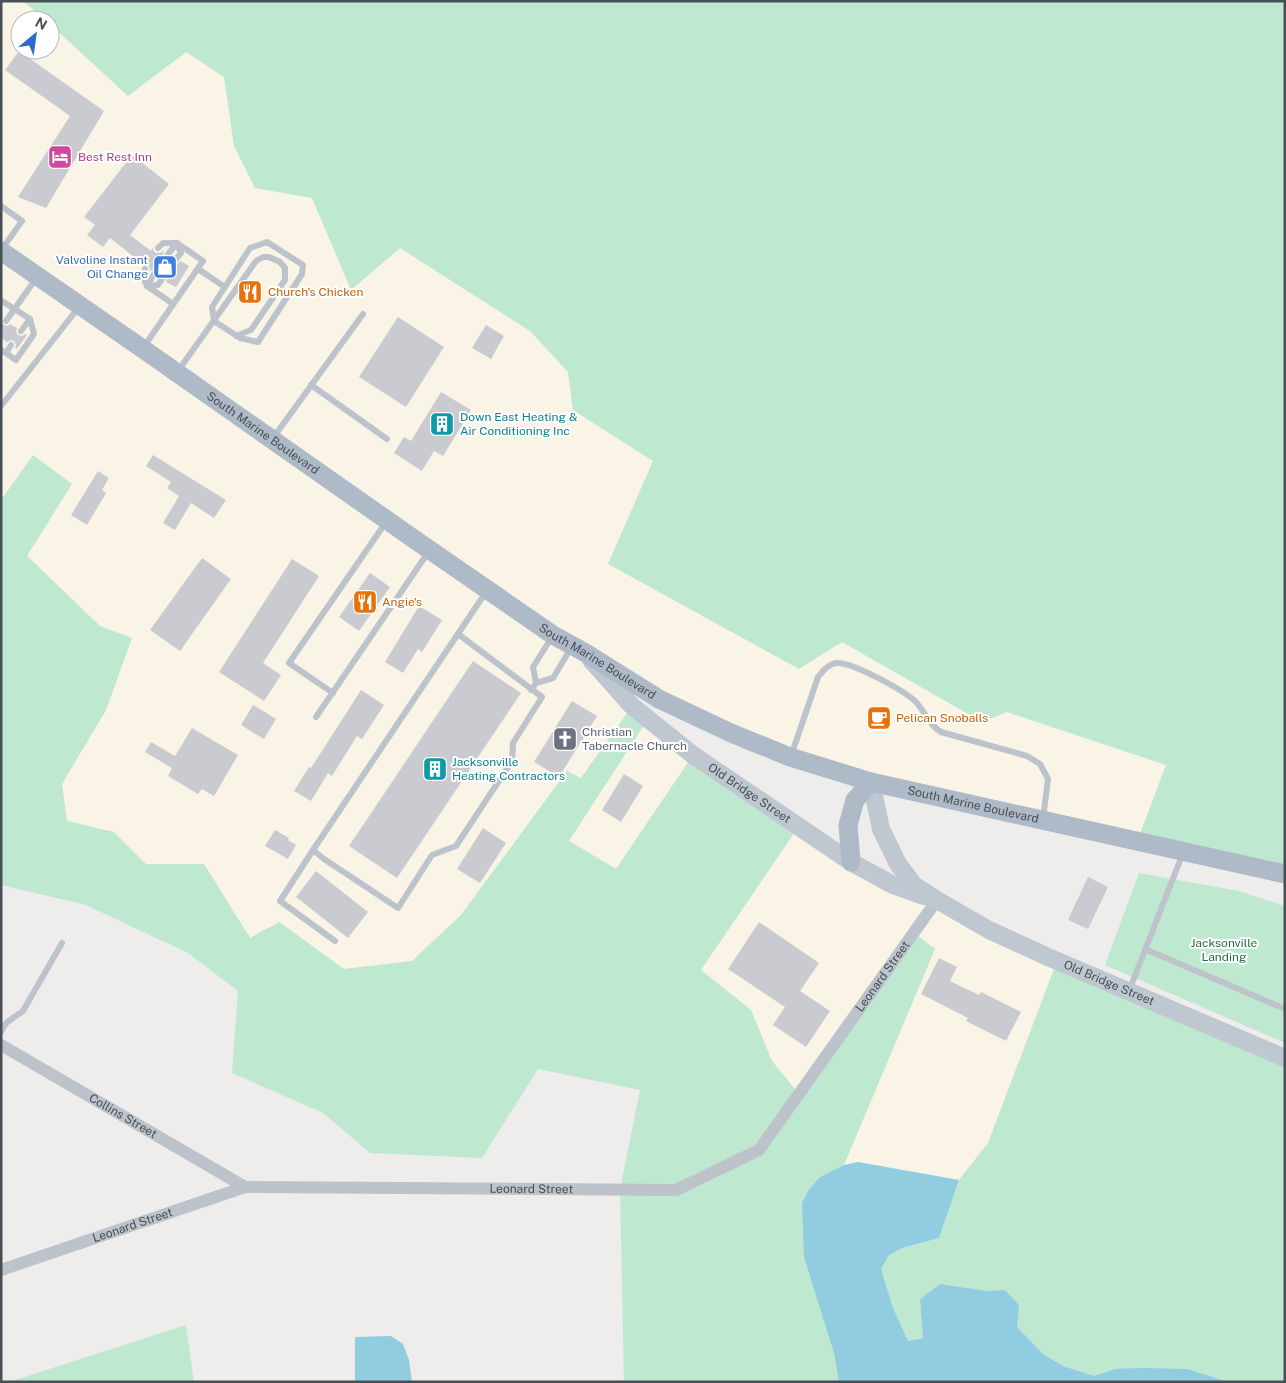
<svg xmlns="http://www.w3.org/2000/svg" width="1286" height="1383" font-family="'Public Sans',sans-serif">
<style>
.commercial{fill:#f9f4e6}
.green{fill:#bfe8d0}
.water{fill:#91cce0}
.building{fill:#cacbd0}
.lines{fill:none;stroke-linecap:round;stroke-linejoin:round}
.service{stroke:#bcc3ca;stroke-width:6}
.minor{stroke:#bcc3ca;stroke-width:12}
.secondary{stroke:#bfc7d1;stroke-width:18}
.primary{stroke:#afbac8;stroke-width:19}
.labels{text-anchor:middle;stroke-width:4;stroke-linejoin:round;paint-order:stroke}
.hotel-label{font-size:12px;fill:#b23c85;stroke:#fff;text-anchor:start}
.shop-label{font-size:12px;fill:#366cbe;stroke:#fff;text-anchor:end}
.food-label{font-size:12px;fill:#c56008;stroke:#fff;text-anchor:start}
.culture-label{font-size:12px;fill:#0d838f;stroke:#fff;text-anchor:start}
.street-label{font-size:12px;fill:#474f57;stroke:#fff}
.worship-label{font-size:12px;fill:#5b616d;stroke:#fff;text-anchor:start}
.park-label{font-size:12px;fill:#216e4b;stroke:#fff}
</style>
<rect width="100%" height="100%" fill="#efecec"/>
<g class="commercial">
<path d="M 1,1 L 23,1 L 46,20 L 20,20 L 20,50 L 50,50 L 50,24 L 128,96 L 186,52 L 224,77 L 234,146 L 255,188 L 312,198 L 351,289 L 400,248 L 530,331 L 568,372 L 573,410 L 653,461 L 608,564 L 842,642 L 982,721 L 1006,712 L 1166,765 L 1137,842 L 804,762 L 586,653 L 632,706 L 581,778 L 567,771 L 461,915 L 412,961 L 344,969 L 280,922 L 250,938 L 204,864 L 146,864 L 114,832 L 67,821 L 62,784 L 106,710 L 131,638 L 100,626 L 27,555 L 71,484 L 33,456 L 1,500 Z"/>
<path d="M 648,719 L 693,755 L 616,869 L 569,841 Z"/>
<path d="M 799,826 L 1057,961 L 988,1143 L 959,1180 L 858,1162 L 844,1165 L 935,949 L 914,933 L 799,1094 L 772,1061 L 751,1010 L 700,970 Z"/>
</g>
<g class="green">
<path d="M 23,1 L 1285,1 L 1285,874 L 1137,842 L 1166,765 L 1007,712 L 982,722 L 842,642 L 799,669 L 608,564 L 653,461 L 573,410 L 568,372 L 530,331 L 400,248 L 351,290 L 312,198 L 255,188 L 234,146 L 224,77 L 186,52 L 128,96 L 50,24 L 50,20 L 46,20 Z"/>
<path d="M 33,455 L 72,484 L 27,556 L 100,626 L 132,638 L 106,710 L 62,784 L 67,821 L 114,832 L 146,864 L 204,864 L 250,938 L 279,922 L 344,969 L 412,961 L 461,915 L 567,771 L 581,778 L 632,706 L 648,719 L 569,841 L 616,869 L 693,755 L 799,826 L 701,970 L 751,1010 L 772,1061 L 799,1094 L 914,933 L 935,949 L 844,1165 L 820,1177 L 834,1353 L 839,1382 L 624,1382 L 620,1189 L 640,1090 L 538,1069 L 482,1158 L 370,1153 L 323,1113 L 232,1073 L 238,991 L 188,953 L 86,905 L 1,885 L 1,500 Z"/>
<path d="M 1139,873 L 1239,891 L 1285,906 L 1285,1043 L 1105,965 Z"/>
<path d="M 1057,961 L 1285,1058 L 1285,1382 L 1234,1382 L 1115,1369 L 1094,1376 L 1063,1366 L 1043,1354 L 1016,1327 L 1019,1305 L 1005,1290 L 987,1291 L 940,1284 L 920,1299 L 923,1338 L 907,1341 L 893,1308 L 881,1269 L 888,1255 L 902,1248 L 939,1238 L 959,1180 L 988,1143 Z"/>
<path d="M 186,1325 L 194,1382 L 9,1382 Z"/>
</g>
<g class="water">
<path d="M 858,1162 L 959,1180 L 939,1238 L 902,1248 L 889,1255 L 881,1269 L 893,1308 L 908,1341 L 923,1338 L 920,1299 L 940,1284 L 987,1291 L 1005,1290 L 1019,1305 L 1017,1327 L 1043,1354 L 1063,1366 L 1094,1376 L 1115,1369 L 1139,1368 L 1187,1369 L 1225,1381 L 1234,1382 L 839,1382 L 834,1353 L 804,1257 L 802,1203 L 808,1191 L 820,1177 L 844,1165 Z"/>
<path d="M 391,1336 L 403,1344 L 409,1360 L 412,1382 L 355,1382 L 355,1337 Z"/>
</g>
<g class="building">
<path d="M 19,51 L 104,111 L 46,208 L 18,197 L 70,116 L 5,70 Z"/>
<path d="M 132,155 L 169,184 L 130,235 L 151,251 L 153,247 L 153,250 L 156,253 L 160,253 L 163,251 L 164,251 L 163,255 L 164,258 L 168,259 L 171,258 L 173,263 L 177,264 L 181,261 L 189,266 L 176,287 L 166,282 L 167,279 L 165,275 L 162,274 L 159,275 L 158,271 L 155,269 L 149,271 L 150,269 L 148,265 L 143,265 L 143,264 L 110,238 L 103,247 L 87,235 L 95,225 L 84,217 Z"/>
<path d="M 398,317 L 444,347 L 406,407 L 359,377 Z"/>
<path d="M 1,322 L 4,325 L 8,326 L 10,324 L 17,328 L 16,332 L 18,335 L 22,336 L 25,334 L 27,335 L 17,349 L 15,348 L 16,345 L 14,341 L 11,340 L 7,342 L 1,338 Z"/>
<path d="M 486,325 L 504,336 L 491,359 L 472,348 Z"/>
<path d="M 441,392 L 471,410 L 443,456 L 434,451 L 422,471 L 394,453 L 404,437 L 411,441 Z"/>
<path d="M 153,455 L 226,500 L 214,518 L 191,503 L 175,530 L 163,523 L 179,496 L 167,488 L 171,482 L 146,466 Z"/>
<path d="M 98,471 L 109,478 L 102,490 L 106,493 L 87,525 L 71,515 Z"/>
<path d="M 202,558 L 231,579 L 180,651 L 150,630 Z"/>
<path d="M 292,559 L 319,576 L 263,663 L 281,675 L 264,701 L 219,672 Z"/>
<path d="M 370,573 L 390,587 L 359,631 L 339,617 Z"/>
<path d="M 419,606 L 442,620 L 422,652 L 418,649 L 403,673 L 385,662 Z"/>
<path d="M 473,661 L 521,693 L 397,878 L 349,846 Z"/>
<path d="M 361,690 L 384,705 L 362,739 L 357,736 L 332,776 L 328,773 L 311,801 L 294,791 L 309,767 L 311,768 Z"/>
<path d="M 572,701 L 597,716 L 559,777 L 534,762 Z"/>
<path d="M 253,705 L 276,719 L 264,739 L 241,725 Z"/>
<path d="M 192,728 L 238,755 L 214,796 L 202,789 L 198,794 L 168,776 L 172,768 L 145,752 L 151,742 L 175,756 Z"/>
<path d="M 624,774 L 643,786 L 621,822 L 602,810 Z"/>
<path d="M 483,828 L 506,843 L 480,883 L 457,869 Z"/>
<path d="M 275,830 L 289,838 L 288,840 L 296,845 L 288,859 L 265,846 Z"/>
<path d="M 316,871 L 368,912 L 348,938 L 296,897 Z"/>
<path d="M 1088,877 L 1108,887 L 1088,929 L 1068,920 Z"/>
<path d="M 759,922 L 819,963 L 800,991 L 830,1011 L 806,1047 L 773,1025 L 785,1007 L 728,969 Z"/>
<path d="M 939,958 L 957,967 L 950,981 L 979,995 L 981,992 L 1021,1012 L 1006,1041 L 966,1021 L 968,1018 L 921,994 Z"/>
</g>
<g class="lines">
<g class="service">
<path d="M 1,206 L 22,221 L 2,249"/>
<path d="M 267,242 L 303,265 L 302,274 L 258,342 L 240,338 L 214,321 L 212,307 L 250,248 Z"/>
<path d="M 168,254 L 177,243"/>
<path d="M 176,259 L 181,253 L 177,244"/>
<path d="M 145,269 L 142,274 L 147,286 L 173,304"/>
<path d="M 198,269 L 225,287"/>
<path d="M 147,286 L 158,285 L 162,279"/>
<path d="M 147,286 L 154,274"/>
<path d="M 1,303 L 2,301 L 30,319 L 21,331"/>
<path d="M 6,321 L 37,277"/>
<path d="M 143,348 L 203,261 L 177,243 L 163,243 L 158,248"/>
<path d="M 1,350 L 6,353 L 11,345"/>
<path d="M 6,353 L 16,360 L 34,334 L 30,319"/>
<path d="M 178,371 L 256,261 L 263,257 L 269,257 L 280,262 L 285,268 L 285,280 L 251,330 L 236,336"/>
<path d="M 311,385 L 387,439"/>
<path d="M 1,406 L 79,307"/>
<path d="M 273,438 L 363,314"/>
<path d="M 458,634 L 542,697 L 513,743 L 512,761 L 456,846 L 432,855 L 398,908 L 324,859 L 313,850 L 486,592"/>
<path d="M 536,683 L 553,678 L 571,648"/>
<path d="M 531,690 L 536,683 L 533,667 L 552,637"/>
<path d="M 333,693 L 289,663 L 386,522"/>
<path d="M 316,717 L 429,551"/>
<path d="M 791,756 L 818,677 C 823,671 827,665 836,663 C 851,661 905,691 916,702 C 925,712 930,726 941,732 L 1027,756 L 1040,764 L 1048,779 L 1043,819"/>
<path d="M 313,850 L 280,901 L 335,941"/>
<path d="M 1145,949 L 1285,1009"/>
<path d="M 1129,991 L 1183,853"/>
<path d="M 1,1032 L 6,1023 L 23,1011 L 62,943"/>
</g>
<g class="minor">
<path id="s1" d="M 1,1045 L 245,1187"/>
<path id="s2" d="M 1,1270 L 245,1187 L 676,1190 L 759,1150 L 937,900"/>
</g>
<g class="secondary">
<path id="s3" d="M 591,660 L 632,706 L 693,755 L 851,862 L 893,885 L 924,896"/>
<path id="s4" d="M 871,782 L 881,829 L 898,864 L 914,885 L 937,900 L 989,930 L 1048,957 L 1285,1058"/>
</g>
<g class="primary">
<path id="s5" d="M 1,251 L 143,349 L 411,537 L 553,635 L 584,652 L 659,699 L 731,733 L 790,757 L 871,782 L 1285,874"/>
<path d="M 851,862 L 848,825 L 855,800 L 871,782"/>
</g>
</g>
<defs>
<symbol id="hotel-square" viewBox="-11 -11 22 22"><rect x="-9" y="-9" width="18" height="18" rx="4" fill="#d1479c" stroke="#fff"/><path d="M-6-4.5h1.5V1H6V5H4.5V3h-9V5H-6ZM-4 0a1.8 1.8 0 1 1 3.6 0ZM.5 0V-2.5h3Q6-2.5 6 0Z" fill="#fff"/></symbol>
<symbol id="shop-square" viewBox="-11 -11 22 22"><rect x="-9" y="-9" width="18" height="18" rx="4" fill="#3f7fe0" stroke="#fff"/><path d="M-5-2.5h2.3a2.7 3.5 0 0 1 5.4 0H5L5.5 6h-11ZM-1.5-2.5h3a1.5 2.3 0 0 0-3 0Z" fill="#fff"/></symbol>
<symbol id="restaurant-square" viewBox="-11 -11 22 22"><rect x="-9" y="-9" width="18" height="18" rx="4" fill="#e8710a" stroke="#fff"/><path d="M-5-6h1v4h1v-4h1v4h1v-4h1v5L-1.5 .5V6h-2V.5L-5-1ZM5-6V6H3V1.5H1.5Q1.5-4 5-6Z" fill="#fff"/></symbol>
<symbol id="building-square" viewBox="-11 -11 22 22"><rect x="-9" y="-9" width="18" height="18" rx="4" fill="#0f9aa8" stroke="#fff"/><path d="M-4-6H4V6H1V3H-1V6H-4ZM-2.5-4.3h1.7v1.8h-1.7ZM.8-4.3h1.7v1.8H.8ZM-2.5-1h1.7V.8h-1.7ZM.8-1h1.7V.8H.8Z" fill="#fff"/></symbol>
<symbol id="cafe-square" viewBox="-11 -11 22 22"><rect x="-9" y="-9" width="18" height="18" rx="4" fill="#e8710a" stroke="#fff"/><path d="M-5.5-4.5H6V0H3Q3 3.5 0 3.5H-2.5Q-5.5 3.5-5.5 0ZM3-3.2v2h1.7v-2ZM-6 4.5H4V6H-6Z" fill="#fff"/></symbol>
<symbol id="church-square" viewBox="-11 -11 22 22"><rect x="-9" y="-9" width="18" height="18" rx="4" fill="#6b7280" stroke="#fff"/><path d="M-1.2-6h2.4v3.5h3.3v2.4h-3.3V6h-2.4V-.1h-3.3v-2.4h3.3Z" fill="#fff"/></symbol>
</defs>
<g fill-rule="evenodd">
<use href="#hotel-square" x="46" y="143" width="28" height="28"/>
<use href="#shop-square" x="151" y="253" width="28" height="28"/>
<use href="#restaurant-square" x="236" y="278" width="28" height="28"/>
<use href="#building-square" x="428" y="410" width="28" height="28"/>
<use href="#restaurant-square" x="351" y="588" width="28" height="28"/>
<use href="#cafe-square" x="865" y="704" width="28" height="28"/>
<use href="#church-square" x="551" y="725" width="28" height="28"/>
<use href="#building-square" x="421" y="755" width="28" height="28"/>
</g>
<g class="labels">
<g class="hotel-label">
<text x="78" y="161">Best Rest Inn</text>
</g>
<g class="shop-label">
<text x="148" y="264">Valvoline Instant<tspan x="148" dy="14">Oil Change</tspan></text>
</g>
<g class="food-label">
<text x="268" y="296">Church's Chicken</text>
<text x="382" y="606">Angie's</text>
<text x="896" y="722">Pelican Snoballs</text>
</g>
<g class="culture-label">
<text x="460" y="421">Down East Heating &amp;<tspan x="460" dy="14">Air Conditioning Inc</tspan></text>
<text x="452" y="766">Jacksonville<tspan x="452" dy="14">Heating Contractors</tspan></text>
</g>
<g class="street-label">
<text dy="4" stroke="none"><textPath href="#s5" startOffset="319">South Marine Boulevard</textPath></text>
<text dy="4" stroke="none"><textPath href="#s5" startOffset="724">South Marine Boulevard</textPath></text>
<text dy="4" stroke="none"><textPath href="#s3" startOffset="208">Old Bridge Street</textPath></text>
<text dy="4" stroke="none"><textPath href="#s5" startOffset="1129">South Marine Boulevard</textPath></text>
<text dy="4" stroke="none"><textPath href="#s2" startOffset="994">Leonard Street</textPath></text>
<text dy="4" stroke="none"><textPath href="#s4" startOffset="332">Old Bridge Street</textPath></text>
<text dy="4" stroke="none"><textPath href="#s1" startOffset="141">Collins Street</textPath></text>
<text dy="4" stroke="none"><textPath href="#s2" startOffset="544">Leonard Street</textPath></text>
<text dy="4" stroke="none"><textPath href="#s2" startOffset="139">Leonard Street</textPath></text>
</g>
<g class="worship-label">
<text x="582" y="736">Christian<tspan x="582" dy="14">Tabernacle Church</tspan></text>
</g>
<g class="park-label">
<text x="1224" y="947">Jacksonville<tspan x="1224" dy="14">Landing</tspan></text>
</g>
</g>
<rect width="1286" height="1383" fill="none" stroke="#474f57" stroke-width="5"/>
<g transform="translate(35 35) rotate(29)"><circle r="24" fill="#ffffff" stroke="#b5b9bc"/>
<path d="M0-4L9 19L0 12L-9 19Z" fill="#2f6bc6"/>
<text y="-8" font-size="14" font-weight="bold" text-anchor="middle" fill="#474f57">N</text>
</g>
</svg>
